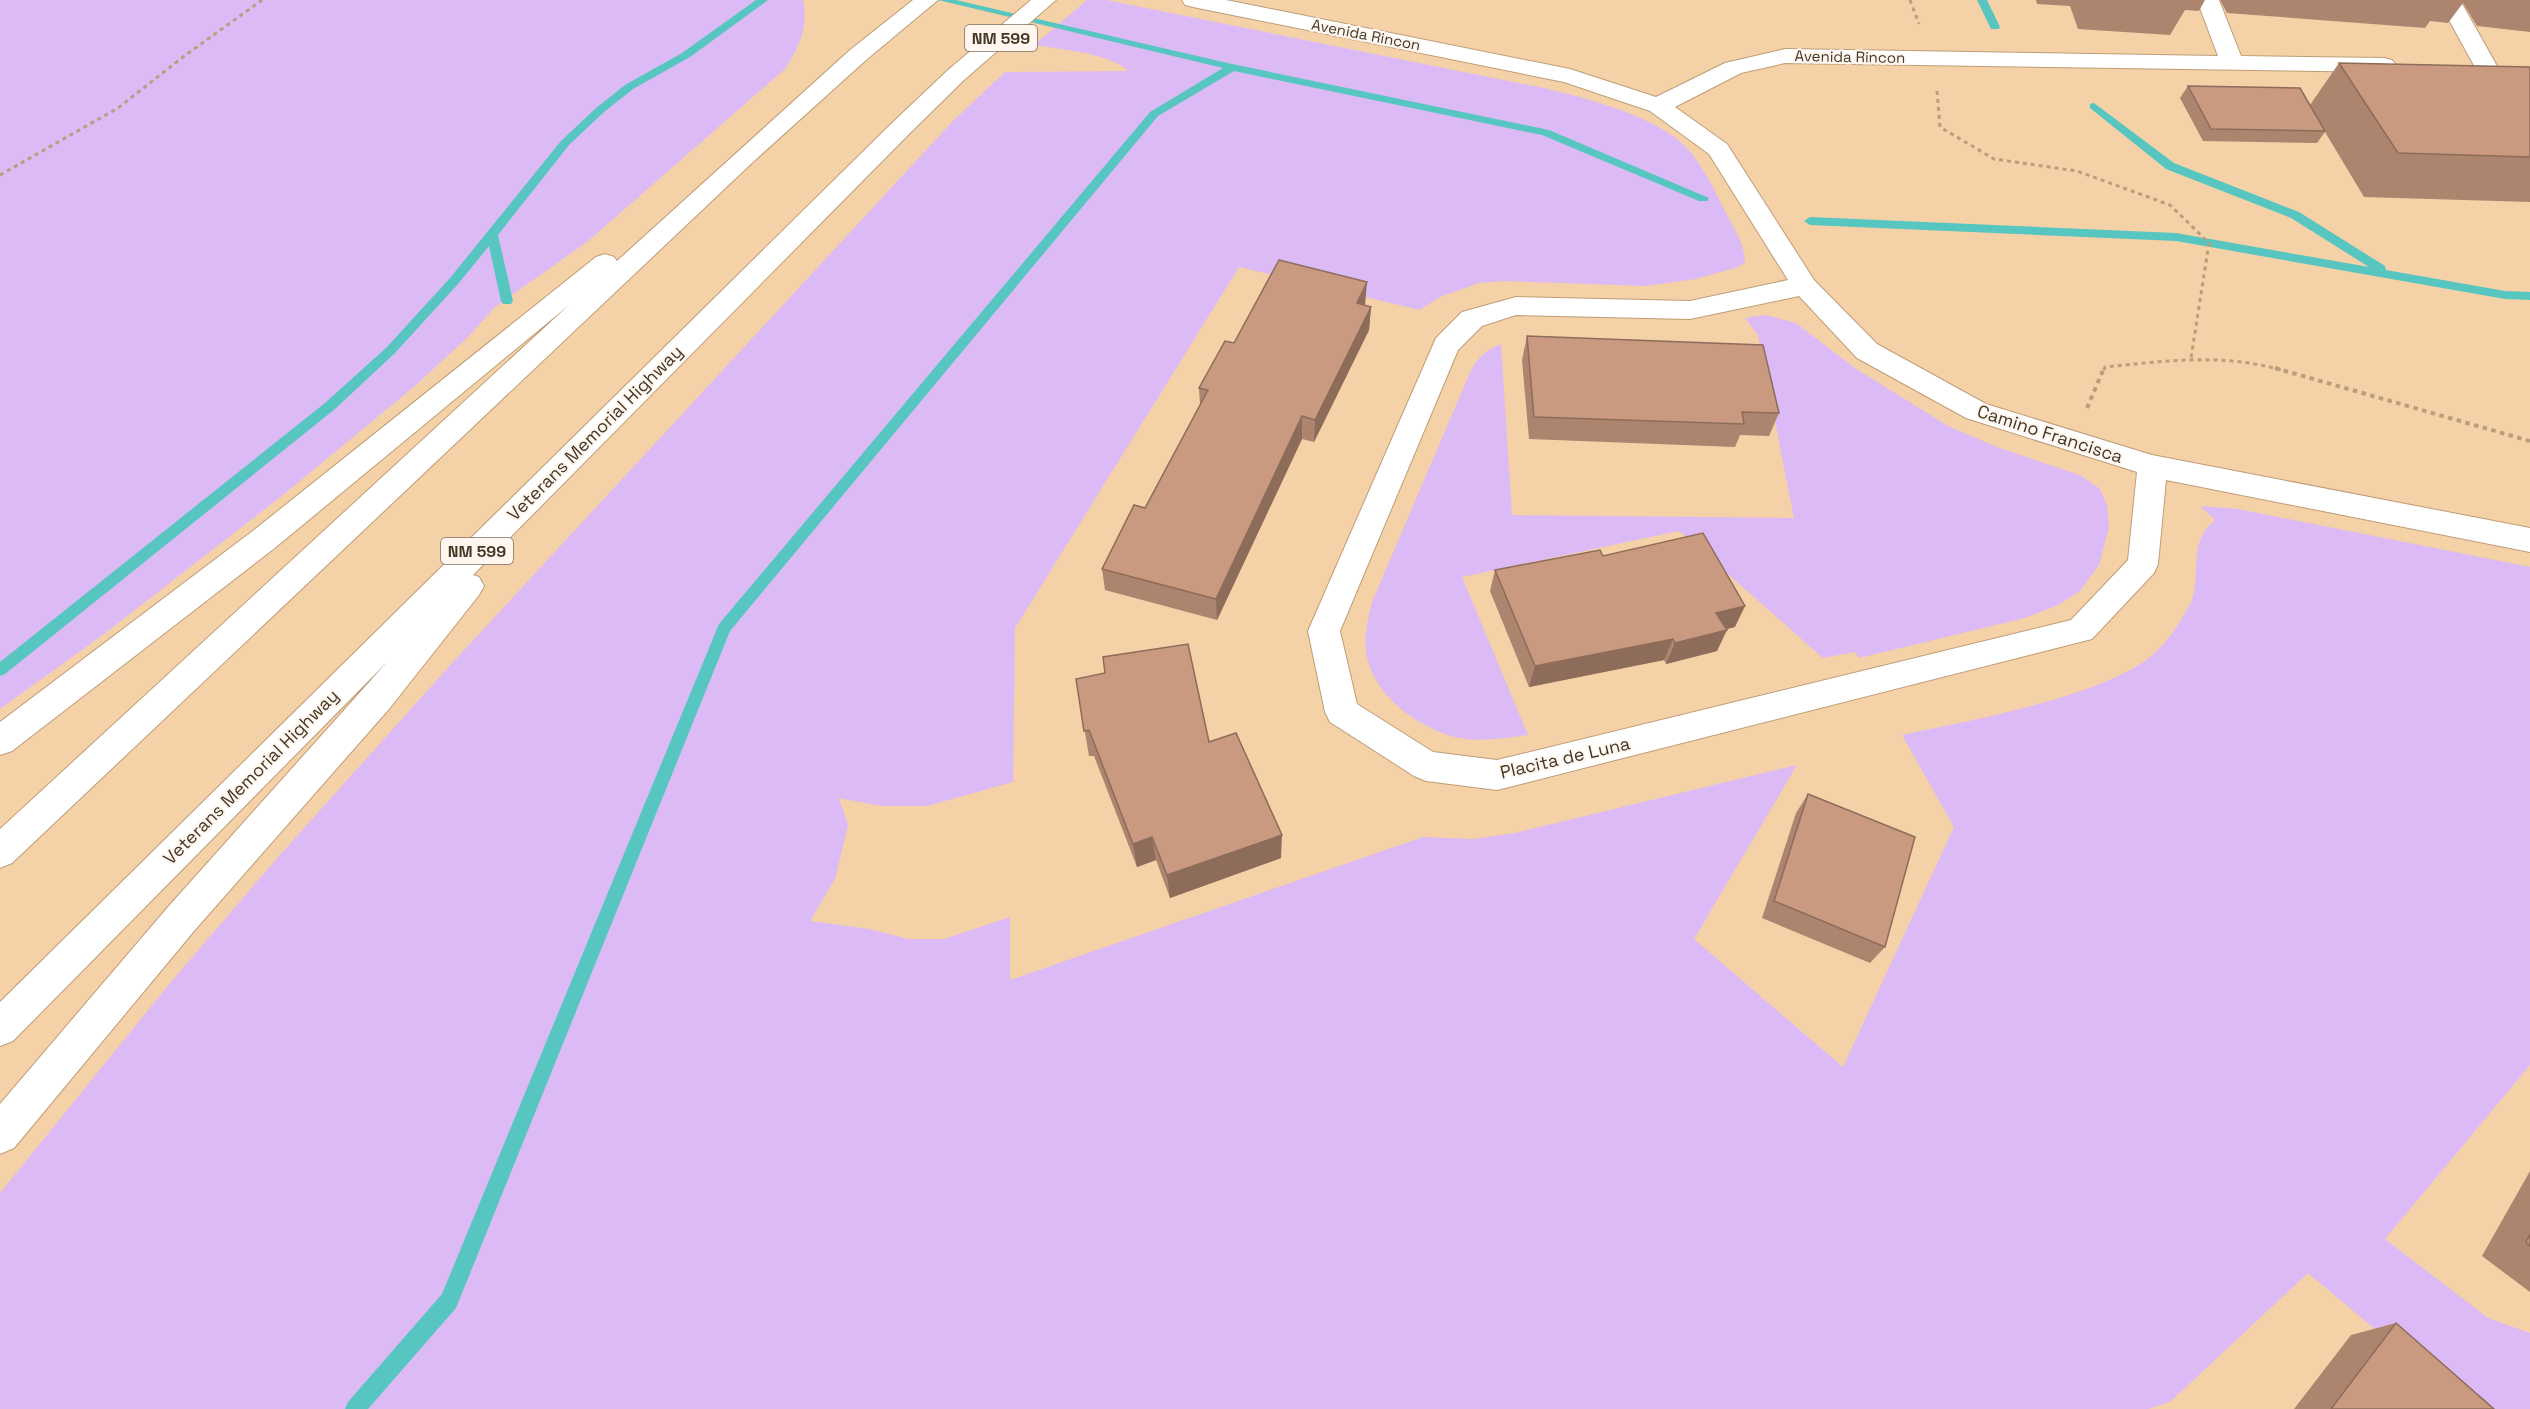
<svg xmlns="http://www.w3.org/2000/svg" width="2530" height="1409" font-family="'Space Grotesk',sans-serif">
<style>
.green{fill:#dcbaf5}
.lines{fill:none;stroke-linecap:round;stroke-linejoin:round}
.stream{fill:#57c6c0;fill-rule:evenodd}
.minor-casing{stroke:#bf9d76;stroke-width:2}
.highway-casing{stroke:#bf9d76;stroke-width:2}
.path-far1{stroke:#ba9d7c;stroke-width:3;stroke-dasharray:4 4;stroke-linecap:butt}
.path{stroke:#ba9d7c;stroke-width:4;stroke-dasharray:4.5 4.5;stroke-linecap:butt}
.minor{fill:#fff;fill-rule:evenodd}
.highway{fill:#fff;fill-rule:evenodd}
.wall{fill:#ad846e}
.shaded-wall{fill:#8d6c5a}
.building{fill:#c99a80;stroke:#8d6c5a;stroke-width:1.5}
.labels{text-anchor:middle;stroke-width:4.5;stroke-linejoin:round;paint-order:stroke}
.far-street-label{font-size:15px;fill:#453726;stroke:#fff7ef}
.shield{fill:#fff7ef;stroke:#7d7162;stroke-width:1.5}
.shield-label{font-size:16px;font-weight:bold;fill:#453726}
.street-label{font-size:18px;fill:#453726;stroke:#fff7ef}
</style>
<rect width="100%" height="100%" fill="#f5d1a8"/>
<g class="green">
<path d="M 0,0 L 803,0 C 809,27 799,47 785,69 L 587,242 L 495,307 L 469,336 L 415,386 L 283,495 L 104,634 L 0,709 Z"/>
<path d="M 1087,0 L 1106,0 L 1544,88 C 1586,98 1657,116 1687,148 C 1704,167 1714,190 1725,211 C 1733,227 1745,244 1745,262 L 1738,267 L 1696,279 L 1646,286 L 1505,281 L 1479,283 L 1440,297 L 1420,310 L 1239,267 L 1015,628 L 1013,782 L 927,806 L 881,806 L 839,798 L 848,825 L 835,879 L 810,921 L 869,929 L 908,939 L 944,939 L 1010,917 L 1010,980 L 1423,837 L 1473,839 L 1515,833 L 1797,765 L 1694,939 L 1843,1067 L 1954,827 L 1902,735 C 1967,721 2109,696 2156,652 C 2167,641 2176,629 2183,616 C 2186,611 2190,605 2192,600 C 2201,570 2188,541 2215,520 L 2200,506 L 2238,509 L 2530,567 L 2530,1065 L 2385,1239 L 2488,1318 L 2530,1333 L 2530,1409 L 2470,1409 L 2308,1273 L 2170,1402 L 2148,1409 L 0,1409 L 0,1193 L 170,983 L 278,857 L 454,661 L 952,122 L 1005,72 L 1128,71 C 1111,53 1058,49 1034,45 Z"/>
<path d="M 1766,315 L 1796,323 L 1855,368 L 1948,426 L 1997,447 L 2082,476 L 2100,489 L 2107,505 L 2109,527 L 2099,565 L 2080,591 L 2058,605 L 2025,618 L 1859,658 L 1855,652 L 1823,658 L 1679,531 L 1462,577 L 1528,735 C 1504,738 1478,743 1455,737 C 1418,727 1378,698 1368,661 C 1362,642 1368,621 1372,602 L 1471,370 C 1479,356 1486,350 1501,344 L 1512,515 L 1794,518 L 1758,335 L 1745,318 Z"/>
</g>
<g class="lines">
<g class="stream">
<path d="M 756,0 L 768,0 L 690,57 L 633,89 L 604,112 L 569,145 L 498,235 L 513,301 L 511,304 L 503,304 L 501,301 L 489,246 L 458,284 L 395,353 L 335,409 L 5,674 L 0,676 L 0,662 L 325,403 L 387,347 L 450,278 L 561,141 L 596,108 L 625,85 L 682,53 Z"/>
<path d="M 938,0 L 956,0 L 1232,64 L 1549,130 L 1709,198 L 1707,201 L 1699,201 L 1542,135 L 1234,71 L 1158,116 L 730,631 L 456,1308 L 368,1409 L 345,1409 L 348,1402 L 442,1294 L 719,624 L 1150,112 L 1223,68 Z"/>
<path d="M 1977,0 L 1987,0 L 2000,27 L 1999,29 L 1991,29 Z"/>
<path d="M 2094,103 L 2174,163 L 2299,212 L 2385,266 L 2386,270 L 2505,291 L 2530,292 L 2530,300 L 2505,299 L 2176,241 L 1810,225 L 1804,221 L 1810,217 L 2176,233 L 2369,267 L 2291,218 L 2166,169 L 2090,108 L 2090,104 Z"/>
</g>
<defs>
<g id="minor">
<path d="M 1182,0 L 1226,0 L 1570,69 L 1656,97 L 1725,63 L 1785,49 L 2218,56 L 2197,0 L 2219,0 L 2241,56 L 2384,58 L 2392,60 L 2396,65 L 2392,70 L 2384,72 L 1785,63 L 1741,73 L 1675,107 L 1727,144 L 1814,280 L 1877,344 L 1986,404 L 2152,455 L 2530,528 L 2530,552 L 2166,480 L 2158,564 L 2154,573 L 2092,639 L 1497,790 L 1426,781 L 1414,776 L 1330,722 L 1325,712 L 1308,631 L 1436,338 L 1462,312 L 1516,297 L 1690,301 L 1788,280 L 1709,154 L 1650,111 L 1564,82 L 1193,7 L 1185,5 ZM 1799,296 L 1857,358 L 1966,418 L 2137,472 L 2128,560 L 2071,620 L 1497,760 L 1433,752 L 1357,704 L 1340,631 L 1458,350 L 1482,326 L 1516,315 L 1690,319 Z"/>
<path d="M 2438,0 L 2460,0 L 2497,66 L 2493,71 L 2485,73 L 2477,71 Z"/>
</g>
<g id="highway">
<path d="M 913,0 L 938,0 L 866,60 L 754,161 L 12,863 L 0,868 L 0,829 L 569,305 L 276,547 L 12,751 L 0,755 L 0,722 L 254,530 L 596,257 L 605,254 L 614,257 L 617,261 L 850,50 Z"/>
<path d="M 1031,0 L 1056,0 L 964,80 L 909,134 L 473,575 L 479,577 L 484,586 L 479,595 L 389,709 L 194,931 L 14,1148 L 0,1154 L 0,1104 L 168,907 L 388,661 L 13,1041 L 0,1046 L 0,1002 L 891,124 L 948,70 Z"/>
</g>
</defs>
<use href="#minor" class="minor-casing"/>
<use href="#highway" class="highway-casing"/>
<g class="path-far1">
<path d="M 1910,0 L 1919,24"/>
<path d="M 1937,91 L 1940,127 L 1994,159 L 2077,171 L 2170,205 L 2209,243 L 2191,358"/>
<path d="M 0,175 L 118,108 L 183,57 L 262,0"/>
<path d="M 2104,370 L 2105,367 C 2164,361 2223,353 2281,370"/>
</g>
<g class="path">
<path d="M 2275,368 L 2530,441"/>
<path d="M 2087,408 L 2104,368"/>
</g>
<use href="#minor" class="minor"/>
<use href="#highway" class="highway"/>
</g>
<g class="wall">
<path d="M 2036,0 L 2205,0 L 2199,11 L 2185,10 L 2170,35 L 2078,29 L 2070,6 L 2037,4 Z"/>
<path d="M 2220,0 L 2530,0 L 2530,32 L 2477,26 L 2463,3 L 2448,23 L 2430,21 L 2425,28 L 2227,13 Z"/>
<path d="M 2339,63 L 2530,67 L 2530,202 L 2364,197 L 2325,132 L 2317,143 L 2203,141 L 2180,98 L 2188,86 L 2310,105 Z"/>
<path d="M 1365,305 L 1371,307 L 1369,330 L 1314,442 L 1302,439 L 1217,620 L 1105,590 L 1102,569 L 1145,508 L 1200,405 L 1199,388 Z"/>
<path d="M 1527,336 L 1779,413 L 1769,436 L 1740,435 L 1735,447 L 1529,439 L 1522,360 Z"/>
<path d="M 1603,556 L 1735,627 L 1726,629 L 1717,651 L 1666,664 L 1664,660 L 1529,687 L 1490,591 L 1495,570 Z"/>
<path d="M 1076,679 L 1209,742 L 1281,858 L 1170,898 L 1156,860 L 1137,867 L 1094,756 L 1089,756 Z"/>
<path d="M 1808,794 L 1885,947 L 1870,963 L 1762,918 L 1796,813 Z"/>
<path d="M 2530,1171 L 2530,1292 L 2482,1256 Z"/>
<path d="M 2396,1323 L 2494,1409 L 2294,1409 L 2351,1335 Z"/>
</g>
<g class="shaded-wall">
<path d="M 1367,282 L 1365,305 L 1357,303 Z"/>
<path d="M 1371,307 L 1369,330 L 1314,442 L 1315,420 Z"/>
<path d="M 1302,416 L 1302,439 L 1217,620 L 1216,599 Z"/>
<path d="M 1745,606 L 1735,627 L 1707,634 L 1716,613 Z"/>
<path d="M 1727,630 L 1717,651 L 1666,664 L 1675,643 Z"/>
<path d="M 1673,639 L 1664,660 L 1529,687 L 1535,666 Z"/>
<path d="M 1282,835 L 1281,858 L 1170,898 L 1167,875 Z"/>
<path d="M 1152,837 L 1156,860 L 1137,867 L 1133,844 Z"/>
</g>
<g class="building">
<path d="M 2339,63 L 2530,67 L 2530,157 L 2398,153 Z"/>
<path d="M 2188,86 L 2300,88 L 2325,131 L 2211,129 Z"/>
<path d="M 1279,260 L 1367,282 L 1357,303 L 1371,307 L 1315,420 L 1302,416 L 1216,599 L 1102,569 L 1134,505 L 1145,508 L 1208,390 L 1199,388 L 1225,341 L 1234,343 Z"/>
<path d="M 1527,336 L 1763,345 L 1779,413 L 1742,412 L 1744,424 L 1534,417 Z"/>
<path d="M 1703,533 L 1745,606 L 1716,613 L 1727,630 L 1675,643 L 1673,639 L 1535,666 L 1495,570 L 1600,550 L 1603,556 Z"/>
<path d="M 1188,644 L 1209,742 L 1236,733 L 1282,835 L 1167,875 L 1152,837 L 1133,844 L 1089,730 L 1084,731 L 1076,679 L 1105,673 L 1103,657 Z"/>
<path d="M 1808,794 L 1915,837 L 1885,947 L 1774,901 Z"/>
<path d="M 2530,1234 L 2530,1246 L 2526,1242 Z"/>
<path d="M 2396,1323 L 2494,1409 L 2331,1409 Z"/>
</g>
<g class="labels">
<g class="far-street-label">
<text transform="translate(1366 35) rotate(11)" y="5">Avenida Rincon</text>
<text transform="translate(1850 57) rotate(1)" y="5">Avenida Rincon</text>
</g>
<g class="shield">
<rect x="965" y="25" width="72" height="26" rx="4.5"/>
<rect x="441" y="538" width="72" height="26" rx="4.5"/>
</g>
<g class="shield-label">
<text x="1001" y="44">NM 599</text>
<text x="477" y="557">NM 599</text>
</g>
<g class="street-label">
<text transform="translate(595 433) rotate(-45)" y="6">Veterans Memorial Highway</text>
<text transform="translate(2050 434) rotate(18)" y="6">Camino Francisca</text>
<text transform="translate(1565 758) rotate(-13)" y="6">Placita de Luna</text>
<text transform="translate(251 777) rotate(-45)" y="6">Veterans Memorial Highway</text>
</g>
</g>
</svg>
